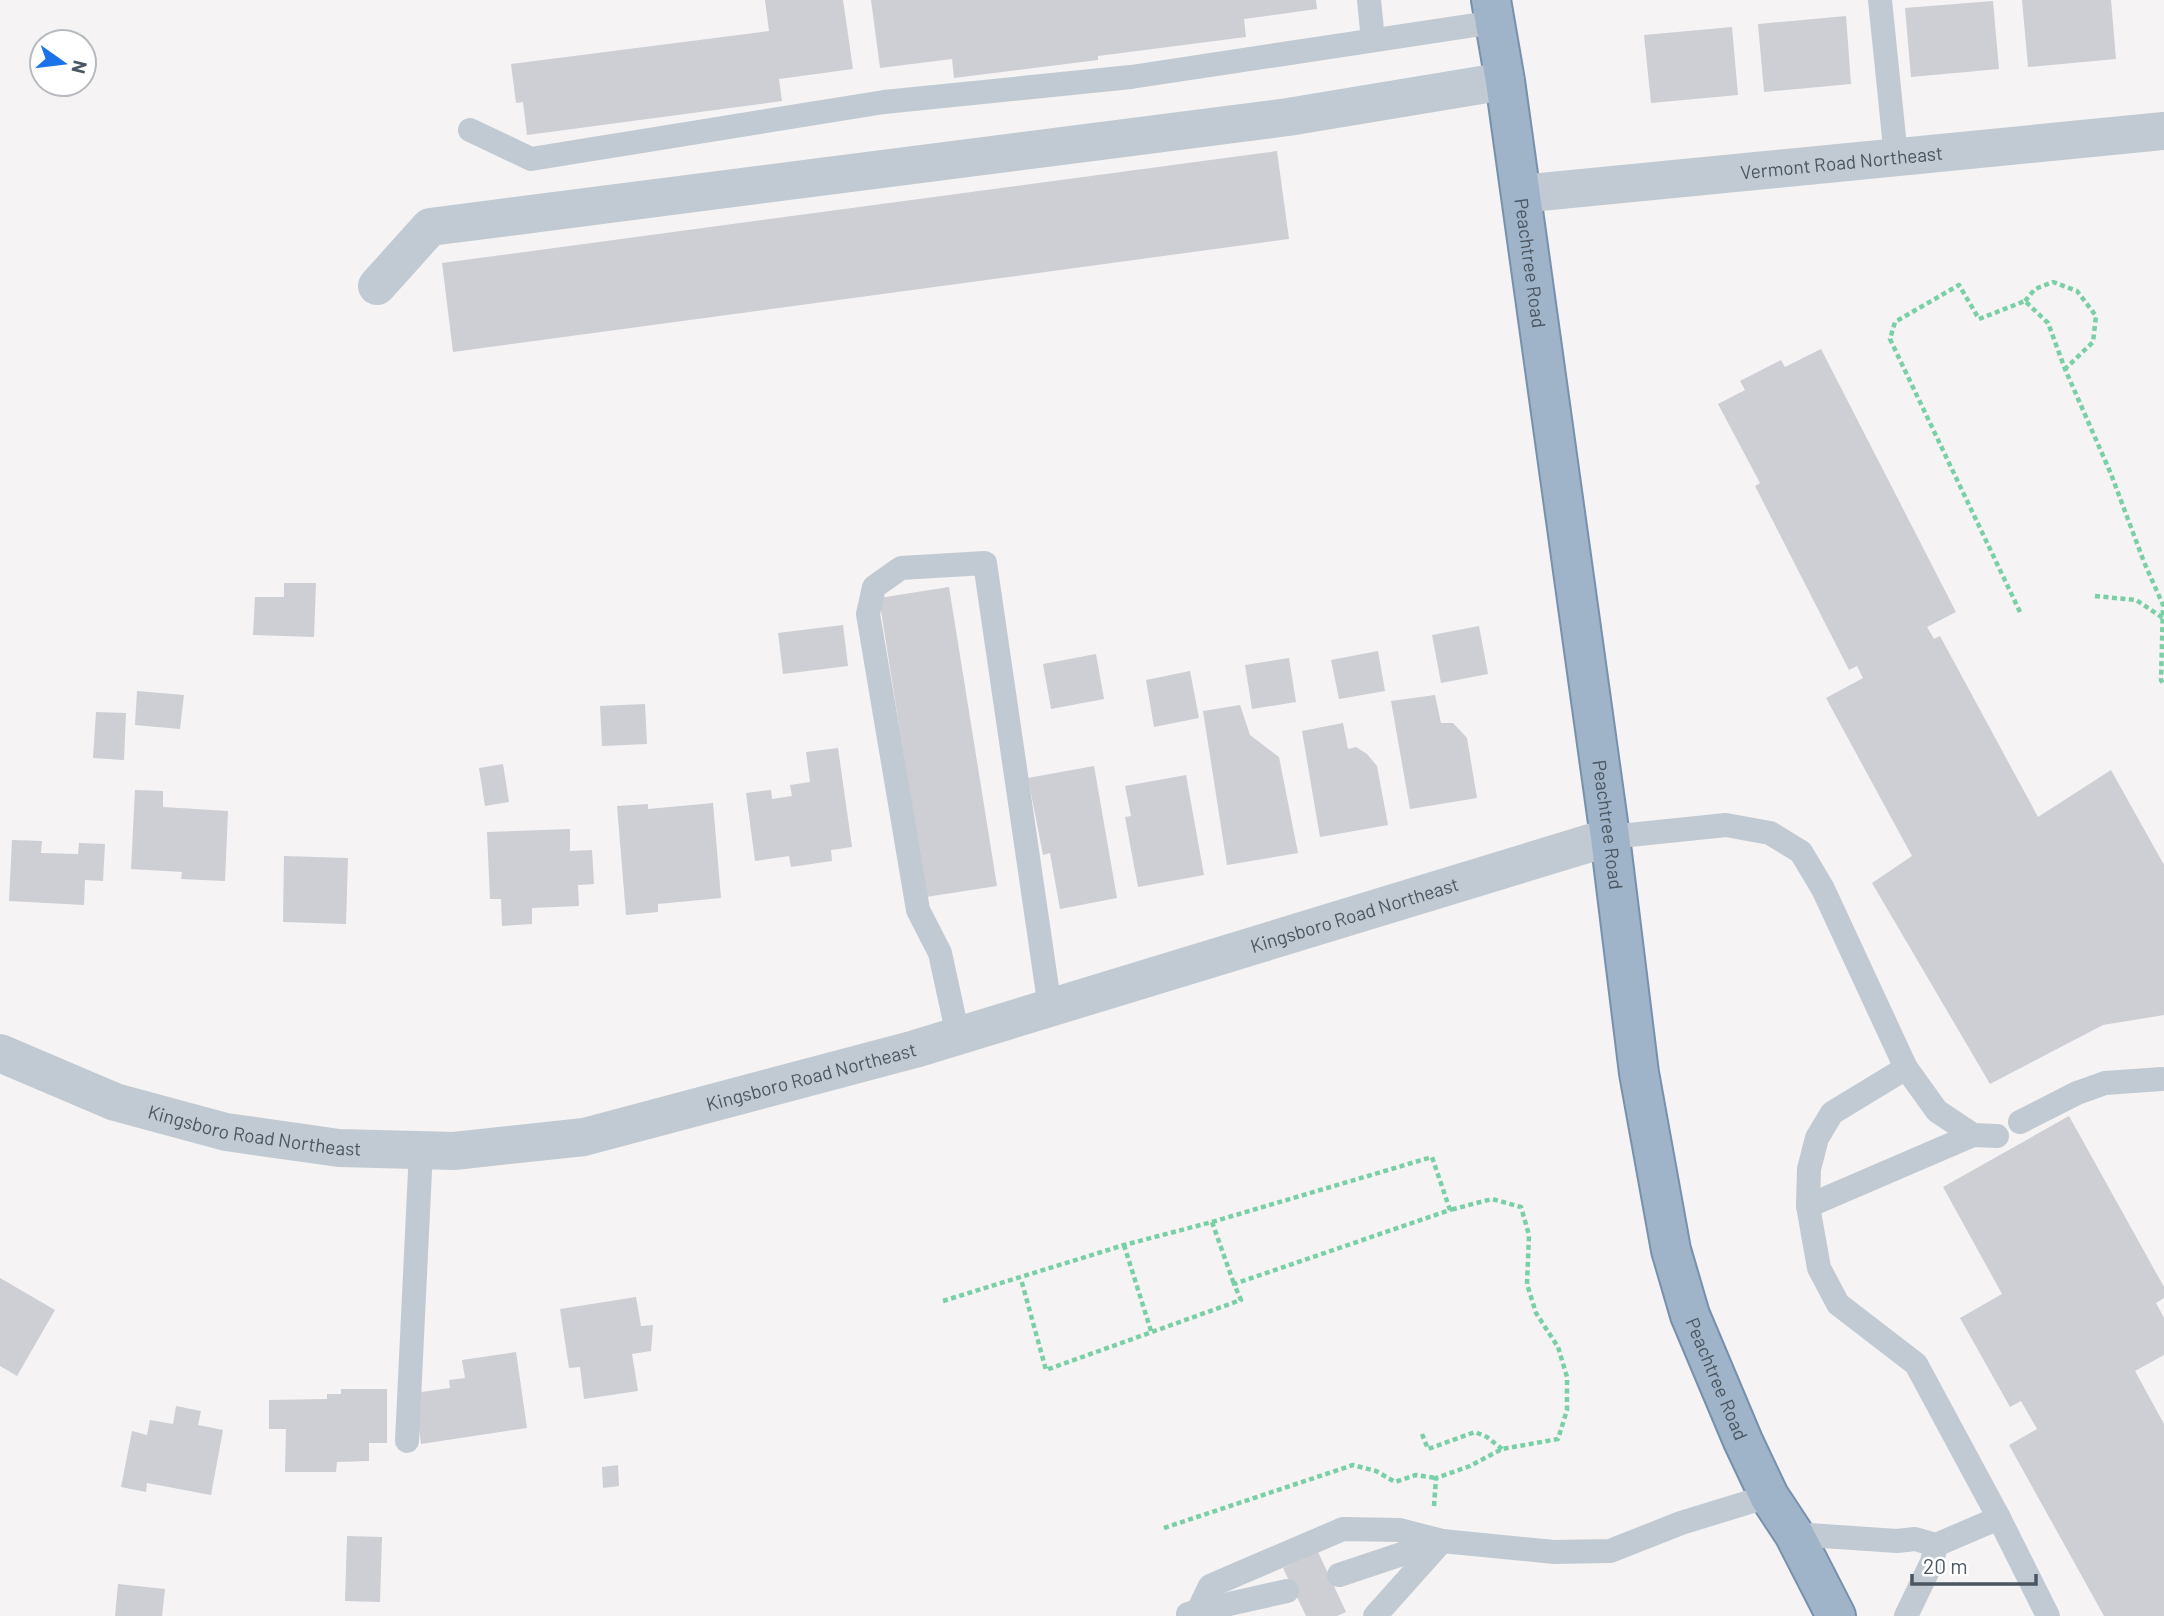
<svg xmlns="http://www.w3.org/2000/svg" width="2164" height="1616" font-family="Barlow,sans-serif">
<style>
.building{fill:#cdcfd5}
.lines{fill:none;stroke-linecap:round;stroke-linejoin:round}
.trunk-casing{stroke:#7690ad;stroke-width:42}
.path{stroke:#7ad0a6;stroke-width:4.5;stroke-dasharray:5 3.5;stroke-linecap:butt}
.service{stroke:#c1cad2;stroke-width:24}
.minor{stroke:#c1cad2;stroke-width:38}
.trunk{stroke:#9fb4c9;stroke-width:38}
.labels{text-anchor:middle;stroke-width:7;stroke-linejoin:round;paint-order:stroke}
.street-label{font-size:19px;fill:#4a5661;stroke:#fff}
</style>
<rect width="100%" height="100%" fill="#f5f3f3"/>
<g class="building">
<path d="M 765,0 L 843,0 L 853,69 L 779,79 L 782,101 L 527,135 L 523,102 L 516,103 L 511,64 L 769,31 Z"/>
<path d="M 871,0 L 1316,0 L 1317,9 L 1244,19 L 1246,37 L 1098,56 L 1098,60 L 954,78 L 952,59 L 880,68 Z"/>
<path d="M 2022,0 L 2111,0 L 2116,59 L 2028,67 Z"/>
<path d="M 1993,1 L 1999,69 L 1911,77 L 1905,8 Z"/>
<path d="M 1846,16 L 1851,84 L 1764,92 L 1758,24 Z"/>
<path d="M 1732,27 L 1738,95 L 1651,103 L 1644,35 Z"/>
<path d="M 1277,151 L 1289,239 L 453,352 L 442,263 Z"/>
<path d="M 1821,349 L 1956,612 L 1927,627 L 1934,639 L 1940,636 L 2038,817 L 2111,770 L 2164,865 L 2164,1015 L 2103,1025 L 1990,1084 L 1872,883 L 1912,856 L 1826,698 L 1863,678 L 1857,666 L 1849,670 L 1755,486 L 1760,483 L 1718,404 L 1745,390 L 1740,381 L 1781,360 L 1785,367 Z"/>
<path d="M 284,583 L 316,583 L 314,637 L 253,635 L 255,597 L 284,597 Z"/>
<path d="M 949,587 L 997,886 L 926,897 L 879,598 Z"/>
<path d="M 843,625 L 848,666 L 783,674 L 778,633 Z"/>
<path d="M 1479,626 L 1488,674 L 1441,683 L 1432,635 Z"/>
<path d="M 1378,651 L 1385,691 L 1339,699 L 1331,660 Z"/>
<path d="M 1096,654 L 1104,699 L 1051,709 L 1043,664 Z"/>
<path d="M 1289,658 L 1296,702 L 1252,709 L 1245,665 Z"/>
<path d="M 1190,671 L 1199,718 L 1154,727 L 1146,680 Z"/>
<path d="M 137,691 L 184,695 L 180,729 L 135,725 Z"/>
<path d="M 1435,695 L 1441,723 L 1453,723 L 1467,738 L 1477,798 L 1410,809 L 1391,701 Z"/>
<path d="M 645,704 L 647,744 L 602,746 L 600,706 Z"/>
<path d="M 1240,705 L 1250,735 L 1279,757 L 1298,853 L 1227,865 L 1203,711 Z"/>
<path d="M 96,712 L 126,713 L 124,760 L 93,758 Z"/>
<path d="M 1343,723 L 1348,749 L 1356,747 L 1367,754 L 1377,766 L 1388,825 L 1320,837 L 1302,731 Z"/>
<path d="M 838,748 L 852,847 L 831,850 L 832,861 L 791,867 L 789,856 L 755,861 L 746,793 L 771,790 L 772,799 L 792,796 L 790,785 L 810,782 L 806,752 Z"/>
<path d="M 503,764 L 509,802 L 485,806 L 479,768 Z"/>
<path d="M 1094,766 L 1117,898 L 1060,909 L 1050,853 L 1043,855 L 1028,778 Z"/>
<path d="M 1186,775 L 1204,875 L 1138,887 L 1125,817 L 1131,816 L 1125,786 Z"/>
<path d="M 135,790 L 163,791 L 163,807 L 228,811 L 225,881 L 181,879 L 182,872 L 131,869 Z"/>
<path d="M 713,803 L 721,898 L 658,904 L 658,912 L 626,915 L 617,806 L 648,804 L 648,809 Z"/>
<path d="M 570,829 L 570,851 L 592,850 L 594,884 L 578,885 L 579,906 L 532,908 L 532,924 L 502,926 L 501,899 L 490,899 L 487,832 Z"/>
<path d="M 12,840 L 42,841 L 41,853 L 78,854 L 79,843 L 105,844 L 103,881 L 85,880 L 84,905 L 9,901 Z"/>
<path d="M 284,856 L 348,858 L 346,924 L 283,922 Z"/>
<path d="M 2069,1116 L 2164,1287 L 2164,1298 L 2156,1303 L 2164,1318 L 2164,1355 L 2135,1371 L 2164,1424 L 2164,1616 L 2104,1616 L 2009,1445 L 2037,1429 L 2021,1401 L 2010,1407 L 1960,1318 L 2002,1294 L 1943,1187 Z"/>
<path d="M 0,1278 L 55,1310 L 17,1376 L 0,1366 Z"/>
<path d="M 636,1297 L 641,1326 L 653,1325 L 651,1351 L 632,1354 L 638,1391 L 584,1399 L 580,1367 L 569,1368 L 560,1309 Z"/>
<path d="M 516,1352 L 527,1428 L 421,1444 L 414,1393 L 450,1388 L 449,1380 L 465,1378 L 462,1360 Z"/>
<path d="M 341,1389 L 387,1389 L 387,1443 L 369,1443 L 369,1461 L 337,1462 L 336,1472 L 285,1472 L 286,1429 L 269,1429 L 269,1400 L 327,1399 L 327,1394 L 341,1394 Z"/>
<path d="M 176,1406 L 201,1411 L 198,1425 L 223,1430 L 211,1495 L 147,1483 L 146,1492 L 121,1487 L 132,1431 L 147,1435 L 150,1420 L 173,1424 Z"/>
<path d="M 618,1465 L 619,1486 L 603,1488 L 602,1467 Z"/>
<path d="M 347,1536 L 382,1537 L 380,1602 L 345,1601 Z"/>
<path d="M 1318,1552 L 1346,1612 L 1337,1616 L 1306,1616 L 1283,1568 Z"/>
<path d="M 118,1584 L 165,1589 L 162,1616 L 115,1616 Z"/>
</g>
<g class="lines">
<defs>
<g id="trunk">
<path id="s3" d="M 1491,0 L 1505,81 L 1610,837 L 1639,1073 L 1671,1250 L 1690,1315 L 1743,1441 L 1769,1496 L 1794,1534 L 1836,1616"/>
</g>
</defs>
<use href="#trunk" class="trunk-casing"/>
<g class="path">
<path d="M 2025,301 L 2035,289 L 2053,282 L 2077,291 L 2096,316 L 2093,342 L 2065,369"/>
<path d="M 2095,596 L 2136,600 L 2163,618"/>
<path d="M 2020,612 L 1890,339 L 1895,322 L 1959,285 L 1979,319 L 2025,301 L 2048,323 L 2065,369 L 2111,474 L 2144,562 L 2163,605 L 2161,680 L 2164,685"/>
<path d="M 1212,1222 L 1234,1284"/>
<path d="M 1124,1245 L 1151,1331"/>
<path d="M 943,1301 L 1124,1245 L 1212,1222 L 1432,1157 L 1450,1210 L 1234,1284 L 1241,1300 L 1046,1370 L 1021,1279"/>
<path d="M 1422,1434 L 1428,1449 L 1475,1432 L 1487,1437 L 1502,1449"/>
<path d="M 1434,1506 L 1436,1478 L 1470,1466 L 1502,1449 L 1558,1439 L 1567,1410 L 1567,1377 L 1558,1347 L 1536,1313 L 1527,1284 L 1529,1235 L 1521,1207 L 1492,1199 L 1450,1210"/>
<path d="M 1164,1528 L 1353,1465 L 1376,1471 L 1395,1482 L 1416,1475 L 1436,1478"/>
</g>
<g class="service">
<path d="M 1369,0 L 1373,40"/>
<path d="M 1880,0 L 1896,157"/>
<path d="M 470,130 L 531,159 L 884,102 L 1131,77 L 1495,22"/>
<path d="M 1610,837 L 1726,825 L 1770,833 L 1801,852 L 1823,889 L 1906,1068 L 1937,1111 L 1973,1135"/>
<path d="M 958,1036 L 940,953 L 918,910 L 868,614 L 874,587 L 901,568 L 985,563 L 1050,1008"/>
<path d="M 1906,1068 L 1832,1113 L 1817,1138 L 1809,1169 L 1808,1206 L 1819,1268 L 1838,1304 L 1916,1364 L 1999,1518 L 2048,1616"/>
<path d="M 2020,1122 L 2077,1093 L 2105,1083 L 2162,1079"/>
<path d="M 1808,1206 L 1973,1135 L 1997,1136"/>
<path d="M 407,1441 L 421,1150"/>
<path d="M 1794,1534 L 1897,1541 L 1915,1539 L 1936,1545 L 1999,1518"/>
<path d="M 1339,1575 L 1441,1541"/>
<path d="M 1198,1611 L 1210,1586 L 1343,1529 L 1399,1530 L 1442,1541 L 1554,1552 L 1610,1551 L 1681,1523 L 1769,1496"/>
<path d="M 1188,1614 L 1198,1611 L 1287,1591"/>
<path d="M 1375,1616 L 1442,1541"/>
<path d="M 1906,1616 L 1932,1562 L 1936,1545"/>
</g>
<g class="minor">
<path id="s1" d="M 1521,194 L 2164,131"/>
<path d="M 377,286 L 430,227 L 1288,117 L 1505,81"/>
<path id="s2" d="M 0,1053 L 115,1102 L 226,1132 L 339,1148 L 454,1151 L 584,1137 L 915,1049 L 1610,837"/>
</g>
<use href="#trunk" class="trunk"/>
</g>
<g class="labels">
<g class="street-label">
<text dy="7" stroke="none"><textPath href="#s1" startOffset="322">Vermont Road Northeast</textPath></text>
<text dy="7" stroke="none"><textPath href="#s3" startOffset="266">Peachtree Road</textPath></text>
<text dy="7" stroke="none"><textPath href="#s3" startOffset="833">Peachtree Road</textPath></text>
<text dy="7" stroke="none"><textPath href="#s2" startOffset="1402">Kingsboro Road Northeast</textPath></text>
<text dy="7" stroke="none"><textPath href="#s2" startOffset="835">Kingsboro Road Northeast</textPath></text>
<text dy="7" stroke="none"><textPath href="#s2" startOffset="268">Kingsboro Road Northeast</textPath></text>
<text dy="7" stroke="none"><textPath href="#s3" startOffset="1400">Peachtree Road</textPath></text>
</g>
</g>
<g transform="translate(63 63) rotate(104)"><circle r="33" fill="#ffffff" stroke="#b7bbc0" stroke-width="2"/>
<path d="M0-5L12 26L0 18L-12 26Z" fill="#1a73e8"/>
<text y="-10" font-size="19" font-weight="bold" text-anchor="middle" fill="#4a5661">N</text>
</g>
<path d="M1912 1574v10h124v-10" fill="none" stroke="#4a5661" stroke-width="3.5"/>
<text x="1923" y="1574" font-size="21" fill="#4a5661" stroke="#ffffff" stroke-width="5" paint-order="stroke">20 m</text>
</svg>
